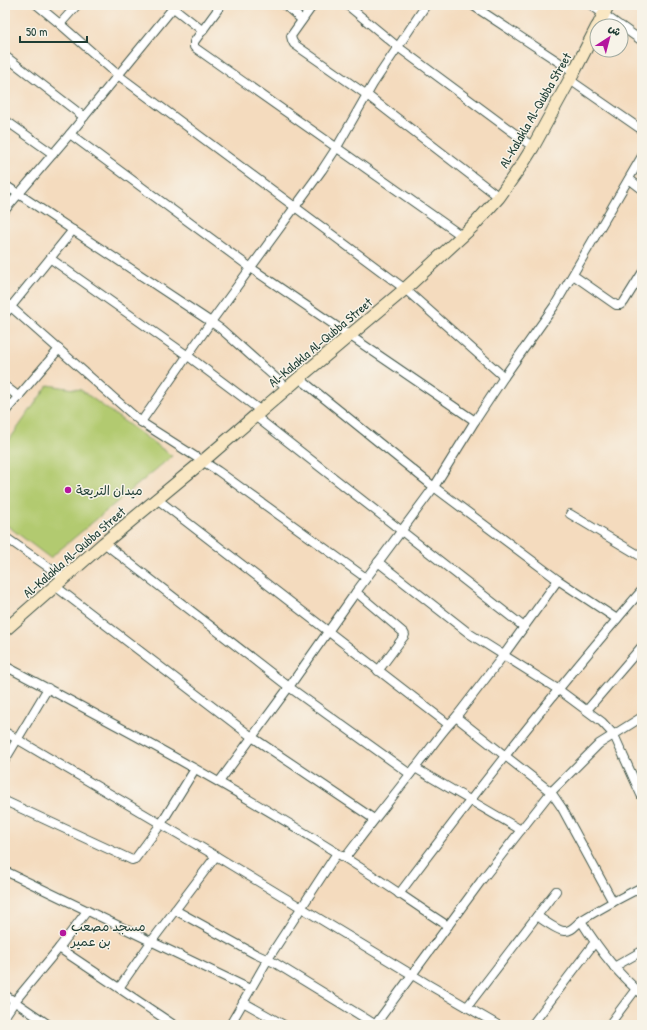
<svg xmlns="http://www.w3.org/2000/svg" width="647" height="1030" font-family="'Patrick Hand','Playpen Sans Arabic',sans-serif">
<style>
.pitch{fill:#b2ca6f;stroke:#688452}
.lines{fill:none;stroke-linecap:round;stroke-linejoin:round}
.street-casing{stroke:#3f5549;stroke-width:10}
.secondary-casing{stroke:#3f5549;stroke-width:14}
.street{stroke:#fff;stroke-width:8}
.secondary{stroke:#f9e7c3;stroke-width:12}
.poi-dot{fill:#b5179e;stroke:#f7f3e8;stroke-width:1.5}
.labels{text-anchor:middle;stroke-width:3;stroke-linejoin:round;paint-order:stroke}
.street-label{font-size:13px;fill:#1f3d34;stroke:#f7f3e8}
.poi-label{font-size:13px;fill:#1f3d34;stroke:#f7f3e8;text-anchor:start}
</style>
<rect width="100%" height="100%" fill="#f7f3e8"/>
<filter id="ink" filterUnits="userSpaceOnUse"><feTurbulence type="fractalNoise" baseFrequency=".025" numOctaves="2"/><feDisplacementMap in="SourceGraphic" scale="8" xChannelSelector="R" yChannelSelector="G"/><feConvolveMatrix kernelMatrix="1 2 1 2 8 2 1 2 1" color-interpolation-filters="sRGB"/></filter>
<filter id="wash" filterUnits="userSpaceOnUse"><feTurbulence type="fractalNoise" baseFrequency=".012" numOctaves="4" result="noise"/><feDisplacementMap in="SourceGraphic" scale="16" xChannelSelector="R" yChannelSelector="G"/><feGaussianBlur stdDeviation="0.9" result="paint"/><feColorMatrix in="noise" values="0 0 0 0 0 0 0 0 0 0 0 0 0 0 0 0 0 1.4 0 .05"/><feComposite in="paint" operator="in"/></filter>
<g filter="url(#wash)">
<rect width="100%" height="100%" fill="#f4dbbe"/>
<path class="pitch" d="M 48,385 L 81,390 L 172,456 L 50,558 L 5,524 L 5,446 Z"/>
</g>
<g filter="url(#ink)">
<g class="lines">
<defs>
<g id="street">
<path d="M 37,5 L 60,24 L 118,75 L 405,289 L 504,377"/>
<path d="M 170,5 L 203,31"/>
<path d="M 221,5 L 194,42 L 194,47 L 462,236"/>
<path d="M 285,5 L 302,20"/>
<path d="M 313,5 L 291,36 L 292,40 L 294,44 L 367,95 L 499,197"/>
<path d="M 347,5 L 398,47 L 533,147"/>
<path d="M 472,5 L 574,72"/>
<path d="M 591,5 L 620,26"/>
<path d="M 60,24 L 77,5"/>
<path d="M 621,26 L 642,41"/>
<path d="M 5,56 L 84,117"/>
<path d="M 570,80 L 642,130"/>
<path d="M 5,120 L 53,154"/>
<path d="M 70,134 L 251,268 L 475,421"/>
<path d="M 629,179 L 642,189"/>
<path d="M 5,185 L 211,322 L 221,329 L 287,388"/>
<path d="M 5,210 L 70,134 L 173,8"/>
<path d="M 51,259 L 188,356 L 261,411"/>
<path d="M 573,275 L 616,305 L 620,305 L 624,302 L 642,273"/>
<path d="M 11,307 L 141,422 L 218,471 L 366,578"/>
<path d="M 5,314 L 73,230"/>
<path d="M 299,378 L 434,487 L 558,580 L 617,619"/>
<path d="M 5,386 L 19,397"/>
<path d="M 5,412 L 59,349"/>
<path d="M 255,416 L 524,627"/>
<path d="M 141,422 L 211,322 L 322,170 L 337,147 L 373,84 L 426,5"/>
<path d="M 157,499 L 448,724"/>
<path d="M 570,514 L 642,557"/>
<path d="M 5,537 L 64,578"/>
<path d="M 104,543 L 289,687 L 410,774"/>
<path d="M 378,562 L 470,634 L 559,690 L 602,722 L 614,735 L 642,797"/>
<path d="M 55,586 L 252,737 L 374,819"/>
<path d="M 356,592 L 404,633 L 405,635 L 378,671"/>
<path d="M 5,666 C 117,725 229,785 337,853 C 375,876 411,902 448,926"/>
<path d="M 587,710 L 642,646"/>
<path d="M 456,717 L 551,792 L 562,808 L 613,902"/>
<path d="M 5,732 L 161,824 L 216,856 L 429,985 L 498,1025"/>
<path d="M 5,760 L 48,688"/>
<path d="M 415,768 L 521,830"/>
<path d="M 219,782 L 289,687 L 356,592 L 434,487 L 475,421 L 504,377 L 555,305 L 642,156"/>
<path d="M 5,801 L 132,860 L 135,859 L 161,824 L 195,769"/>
<path d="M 345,858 C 368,827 392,798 415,768 C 429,751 441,732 456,717 L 503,656 L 558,580"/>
<path d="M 5,871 L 250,989"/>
<path d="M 399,894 C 477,790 557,688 642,590"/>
<path d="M 175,910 L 255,954 L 275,963 L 376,1025"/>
<path d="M 537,916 C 543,920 558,931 564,931 C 572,932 576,924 582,920 C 601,908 622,897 642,887"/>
<path d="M 581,921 C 598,948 617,974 642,994"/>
<path d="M 59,948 L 174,1025"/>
<path d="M 614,967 L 642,951"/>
<path d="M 119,988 L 151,942 L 216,856"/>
<path d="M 5,995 L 49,1025"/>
<path d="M 243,1002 L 284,1025"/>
<path d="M 467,1007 L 556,891"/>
<path d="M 5,1016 L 15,1001 L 59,948 L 87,911"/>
<path d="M 230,1025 L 268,959 L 337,853"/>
<path d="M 375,1025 L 481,881 L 521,830 L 551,792 L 599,744 L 642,717"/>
<path d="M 532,1025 L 595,942"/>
<path d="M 609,1025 L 636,989"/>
</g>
<g id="secondary">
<path d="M 598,26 L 608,5"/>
<path d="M 5,630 L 104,543 L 203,461 L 299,378 L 405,289 L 474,225 L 499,197 L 523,163 L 533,147 L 574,72 L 597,27"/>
</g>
</defs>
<use href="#street" class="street-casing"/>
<use href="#secondary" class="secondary-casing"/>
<use href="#street" class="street"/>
<use href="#secondary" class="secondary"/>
</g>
</g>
<g class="poi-dot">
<circle cx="68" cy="490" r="4"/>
<circle cx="63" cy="933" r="4"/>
</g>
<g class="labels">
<g class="street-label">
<text transform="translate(535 110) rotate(-60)" y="5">Al-Kalakla Al-Qubba Street</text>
<text transform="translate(320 342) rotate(-40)" y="5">Al-Kalakla Al-Qubba Street</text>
<text transform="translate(74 552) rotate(-41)" y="5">Al-Kalakla Al-Qubba Street</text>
</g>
<g class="poi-label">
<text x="76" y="495">ميدان التريعة</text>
<text x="71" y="931">مسجد مصعب<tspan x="71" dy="15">بن عمير</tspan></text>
</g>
</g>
<rect width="647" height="1030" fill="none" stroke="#f7f3e8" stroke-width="20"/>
<g transform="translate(609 38) rotate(36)"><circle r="19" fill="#f7f3e8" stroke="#a1aaa0"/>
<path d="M0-3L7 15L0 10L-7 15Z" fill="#b5179e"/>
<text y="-6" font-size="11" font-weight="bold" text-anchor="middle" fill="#1f3d34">ش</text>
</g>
<path d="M20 36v6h67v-6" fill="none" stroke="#1f3d34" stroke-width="2"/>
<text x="26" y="36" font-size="12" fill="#1f3d34" stroke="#f7f3e8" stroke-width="3" paint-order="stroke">50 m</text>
</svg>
